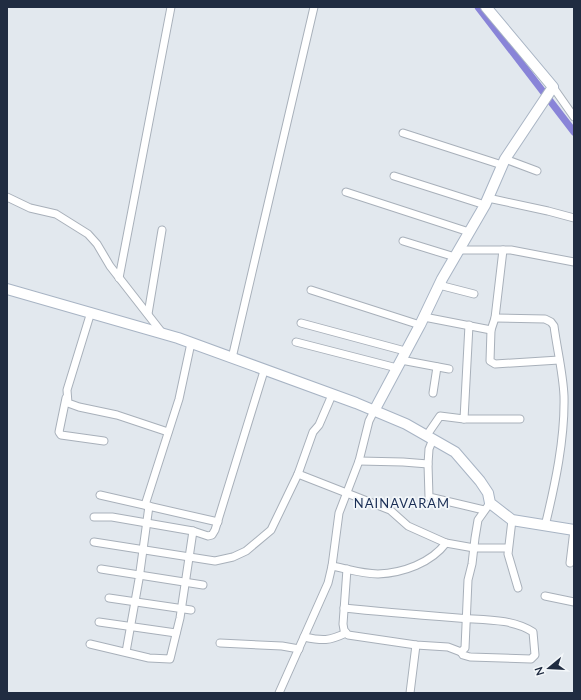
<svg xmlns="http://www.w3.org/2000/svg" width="581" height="700" font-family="Lato,sans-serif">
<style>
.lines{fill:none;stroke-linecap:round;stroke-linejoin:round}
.canal{stroke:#8984d8;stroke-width:7}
.street-casing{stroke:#a8b0ba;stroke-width:9}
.secondary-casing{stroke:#a8b4c4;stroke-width:12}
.street{stroke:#fff;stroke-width:7}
.secondary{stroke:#fff;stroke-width:10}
.labels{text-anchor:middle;stroke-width:3.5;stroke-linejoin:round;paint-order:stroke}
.quarter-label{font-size:13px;letter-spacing:1px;fill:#1a2e55;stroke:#f3f7fa}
</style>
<rect width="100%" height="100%" fill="#e2e8ee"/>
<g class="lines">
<path class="canal" d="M 478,7 L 574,132"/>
<defs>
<g id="street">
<path d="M 553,87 L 574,117"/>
<path d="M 403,133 L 502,165"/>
<path d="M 505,159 L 537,171"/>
<path d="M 394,176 L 485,205"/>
<path d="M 346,192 L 469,232"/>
<path d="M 7,197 L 30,208 L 56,214 L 88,234 L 97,244 L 110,266 L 163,334"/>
<path d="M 488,198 L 548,211 L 574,218"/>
<path d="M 403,241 L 455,257"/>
<path d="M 459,250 L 511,250 L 574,262"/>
<path d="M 503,250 L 495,318 L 491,330 L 490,361 L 495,364 L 559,360"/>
<path d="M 119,278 L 171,7"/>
<path d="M 439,285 L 474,294"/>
<path d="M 311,290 L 420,325"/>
<path d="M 91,312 L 67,390 L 68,403 L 79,407 L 117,415 L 168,432"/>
<path d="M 148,314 L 162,230"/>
<path d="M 424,317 L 491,330"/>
<path d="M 495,318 L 545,319 L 551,322 L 554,326 C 557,349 563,373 564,396 C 565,439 555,485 545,526"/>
<path d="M 301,323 L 405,351"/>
<path d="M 296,342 L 397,368"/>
<path d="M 232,358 L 314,7"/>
<path d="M 401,360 L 449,369"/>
<path d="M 433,393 L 437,367"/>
<path d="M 66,398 L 59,432 L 61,435 L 104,441"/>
<path d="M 464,419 L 469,325"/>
<path d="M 427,435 L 440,416 L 464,419 L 520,419"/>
<path d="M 359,461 L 403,462 L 428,464 L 429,449 L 433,439"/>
<path d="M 428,464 L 429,497 L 484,510"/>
<path d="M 298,474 L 390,510 L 408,526 L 446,543 L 474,548 L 508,548"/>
<path d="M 100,495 L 218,522"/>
<path d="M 145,505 L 179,399 L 191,343"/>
<path d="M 94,517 L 112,517 L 193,531"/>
<path d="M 512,520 L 508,554 L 518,588"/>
<path d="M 94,542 L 215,561 L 233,557 L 246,551 L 271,530 L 298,474 L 313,432 L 319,425 L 332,395"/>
<path d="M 570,563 L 574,530"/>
<path d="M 332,566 C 347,569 363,574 378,574 C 403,573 431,563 446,543"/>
<path d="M 101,569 L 203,585"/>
<path d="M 347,569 L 343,624 L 344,630 L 348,635 L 416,645 L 448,647 L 461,652 L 465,648 L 468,580 L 472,564 L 475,538 L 478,520 L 490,503"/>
<path d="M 545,596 L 574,602"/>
<path d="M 109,598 L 191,610"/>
<path d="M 344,608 C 382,612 420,615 458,618 C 481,620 512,618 533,632 L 535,655 L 531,659 L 470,657 L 463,655 L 461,652"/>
<path d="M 99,622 L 176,633"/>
<path d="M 304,637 C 323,641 329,641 346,633"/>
<path d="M 220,643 L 282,646 L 299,649"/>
<path d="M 90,644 L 149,658 L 170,659 L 180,618 L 193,531 L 208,536 L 212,535 L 215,530 L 264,371"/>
<path d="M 126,652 L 139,579 L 149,506"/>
<path d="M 279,693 L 328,583 L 332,566 L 339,513 L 359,461 L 369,421 L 374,411"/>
<path d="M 410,693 L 416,645"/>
</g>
<g id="secondary">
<path d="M 7,289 L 178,338 L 356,403 L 406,424 L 455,452 L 480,481 L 488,493 L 490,503 L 512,520 L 574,530"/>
<path d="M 374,411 L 420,325 L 442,279 L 485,205 L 505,159 L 553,87 L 486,7"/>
</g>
</defs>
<use href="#street" class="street-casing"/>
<use href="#secondary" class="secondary-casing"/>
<use href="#street" class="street"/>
<use href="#secondary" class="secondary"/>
</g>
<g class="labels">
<g class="quarter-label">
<text x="402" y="508">NAINAVARAM</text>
</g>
</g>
<rect width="581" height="700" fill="none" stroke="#202c41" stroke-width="16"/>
<g transform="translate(549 668) rotate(252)" stroke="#f3f7fa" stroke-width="3" paint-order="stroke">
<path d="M0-3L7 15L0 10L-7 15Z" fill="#202c41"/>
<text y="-6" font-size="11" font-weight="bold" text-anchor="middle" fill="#202c41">N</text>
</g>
</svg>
